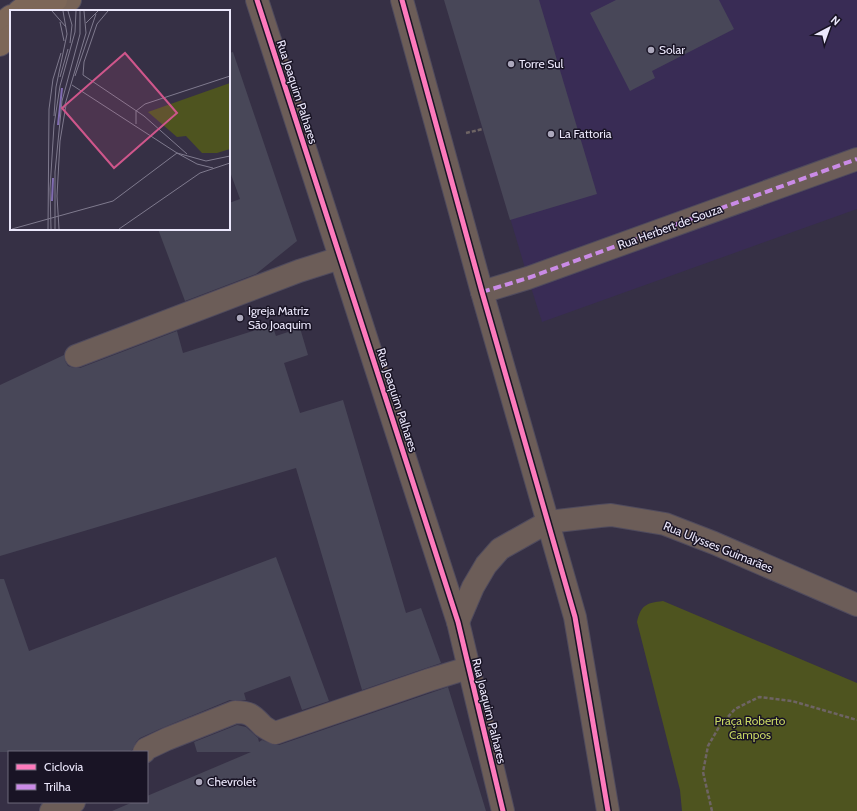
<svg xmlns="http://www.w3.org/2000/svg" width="857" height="811" font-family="Cabin,sans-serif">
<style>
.built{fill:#392c55}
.green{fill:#4e541f}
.building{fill:#484758}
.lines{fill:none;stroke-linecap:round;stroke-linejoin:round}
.minor-casing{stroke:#504b5d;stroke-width:24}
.major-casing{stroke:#504b5d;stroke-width:24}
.highway-casing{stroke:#504b5d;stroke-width:24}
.path{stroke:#6e6464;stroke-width:2.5;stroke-dasharray:4 2;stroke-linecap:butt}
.minor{stroke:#6c5d58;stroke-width:22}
.major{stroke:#776357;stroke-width:22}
.highway{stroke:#7d6758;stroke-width:22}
.quiet{stroke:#ca8be6;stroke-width:4;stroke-dasharray:8 4;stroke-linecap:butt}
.cycleway-casing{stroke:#191425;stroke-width:8}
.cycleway{stroke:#fd7abc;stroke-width:5}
.poi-dot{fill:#aca8bc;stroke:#191425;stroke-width:1.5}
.labels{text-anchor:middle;stroke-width:3;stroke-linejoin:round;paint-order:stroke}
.poi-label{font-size:12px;fill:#ece8fc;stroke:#191425;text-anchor:start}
.street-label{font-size:12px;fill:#ece8fc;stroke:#191425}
.park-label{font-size:12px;fill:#c6d562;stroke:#191425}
.inset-river{fill:none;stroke:#806cb1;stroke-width:2}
.inset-road{fill:none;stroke:#7f7a8e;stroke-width:1}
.view{fill:#cf568b;fill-opacity:0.15;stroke:#cf568b;stroke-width:2}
.inset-edge{fill:none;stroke:#ece8fc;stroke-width:2}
</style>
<rect width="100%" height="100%" fill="#363045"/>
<path class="built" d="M 445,0 L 857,0 L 857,209 L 542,322 L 528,278 Z"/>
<path class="green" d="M 663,601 L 857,683 L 857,811 L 682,811 L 680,790 L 637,622 C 641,605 646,603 663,601 Z"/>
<g class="building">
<path d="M 444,0 L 539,0 L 597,194 L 510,220 Z"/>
<path d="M 616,0 L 719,0 L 734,29 L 652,71 L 655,78 L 630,91 L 590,13 Z"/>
<path d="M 233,52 L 297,241 L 256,274 L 185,301 L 158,229 L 229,229 L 229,203 L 240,199 L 229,169 L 229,53 Z"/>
<path d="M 272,325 L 276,336 L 300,328 L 308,355 L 284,363 L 300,413 L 343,400 L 406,613 L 421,608 L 441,663 L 362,690 L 296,468 L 0,556 L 0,385 L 64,355 L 65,361 L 68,366 L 74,368 L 80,368 L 177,331 L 183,353 Z"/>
<path d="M 276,557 L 329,701 L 302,710 L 290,676 L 244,693 L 246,700 L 230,700 L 162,728 L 140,738 L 136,742 L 132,750 L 128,752 L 0,752 L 0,579 L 4,579 L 29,651 Z"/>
<path d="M 448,687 L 486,811 L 112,811 L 133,802 L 147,802 L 147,796 L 251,752 L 197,752 L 194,742 L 237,725 L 246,727 L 258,738 L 259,742 L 262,740 L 274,745 L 279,745 Z"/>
</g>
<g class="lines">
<defs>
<g id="minor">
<path d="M 257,0 L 458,622 L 503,811"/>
<path d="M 402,0 L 482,292 L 575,617 L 608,811"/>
<path d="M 482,292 L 528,278 L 857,159"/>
<path d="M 76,356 L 299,271 L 340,258"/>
<path d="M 458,622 L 473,587 L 486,565 L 500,549 L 548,522 L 600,516 L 611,515 L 665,524 L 714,543 L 857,605"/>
<path d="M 144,752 L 146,749 L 167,739 L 235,712 C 251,712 253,716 263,726 C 267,729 271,731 275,733 L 429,680 L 468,668"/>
<path d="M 51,811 L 74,802"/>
</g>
<path id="major" d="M 53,11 L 70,0"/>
<g id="highway">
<path d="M 19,11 L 34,0"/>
<path d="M 43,11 L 56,0"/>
<path d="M 0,24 L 11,16"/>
<path d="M 0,45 L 11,36"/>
</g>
</defs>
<use href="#minor" class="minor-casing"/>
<use href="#major" class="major-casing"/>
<use href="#highway" class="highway-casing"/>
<g class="path">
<path d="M 466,133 L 483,129"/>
<path d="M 712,811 L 703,772 L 708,746 L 719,727 L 735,709 L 759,697 L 792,701 L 857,720"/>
</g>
<use href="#minor" class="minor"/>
<use href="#major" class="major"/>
<use href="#highway" class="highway"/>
<path class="quiet" d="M 482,292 L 528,278 L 857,159"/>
<defs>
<g id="cycleway">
<path d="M 257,0 L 458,622 L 503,811"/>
<path d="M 402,0 L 482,292 L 575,617 L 608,811"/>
</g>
</defs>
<use href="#cycleway" class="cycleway-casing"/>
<use href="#cycleway" class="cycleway"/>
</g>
<g class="poi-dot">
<circle cx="651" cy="50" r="4"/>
<circle cx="511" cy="64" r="4"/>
<circle cx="551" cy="134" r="4"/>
<circle cx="240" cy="318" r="4"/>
<circle cx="199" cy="782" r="4"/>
</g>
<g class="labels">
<g class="poi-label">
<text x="659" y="54">Solar</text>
<text x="519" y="68">Torre Sul</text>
<text x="559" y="138">La Fattoria</text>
<text x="248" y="315">Igreja Matriz<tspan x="248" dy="14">São Joaquim</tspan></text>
<text x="207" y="786">Chevrolet</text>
</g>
<g class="street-label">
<text transform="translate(297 92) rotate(72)" y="4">Rua Joaquim Palhares</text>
<text transform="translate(670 227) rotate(-20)" y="4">Rua Herbert de Souza</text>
<text transform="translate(397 400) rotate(72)" y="4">Rua Joaquim Palhares</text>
<text transform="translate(718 547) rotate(22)" y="4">Rua Ulysses Guimarães</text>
<text transform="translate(489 711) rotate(76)" y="4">Rua Joaquim Palhares</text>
</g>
<g class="park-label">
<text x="750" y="725">Praça Roberto<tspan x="750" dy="14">Campos</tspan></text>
</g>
</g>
<g transform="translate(10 10)">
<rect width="220" height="220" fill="#363045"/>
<path d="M 220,73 L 220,139 L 207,143 L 192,143 L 176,126 L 167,127 L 138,102 Z" fill="#4e541f"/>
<path class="inset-river" d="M 48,115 L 52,78M 42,191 L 43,168"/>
<path class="inset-road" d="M 42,1 L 56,17M 58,1 L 62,15 L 60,33M 98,1 L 87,14 L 74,52 L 73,65 L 134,106 L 177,144M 50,12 L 54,31M 76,13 L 88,1M 65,66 L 86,4M 50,67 L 58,39M 62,75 L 167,143 L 187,154 L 203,158M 54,98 L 76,23 L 74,1M 44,106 L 46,77 L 57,24 L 53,1M 126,114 L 126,101 L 135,94 L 220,66M 2,219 L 103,191 L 167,143 L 196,151 L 220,146M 38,219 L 39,99 L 43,69 L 51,43M 41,219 L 40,179 L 44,115 L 50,76 L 65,22 L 66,1M 45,219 L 45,162 L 52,91 L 70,24 L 70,1M 49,219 L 47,186 L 50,131 L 56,95M 109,219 L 190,163 L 220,153"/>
<path class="view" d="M 115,43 L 167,103 L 104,158 L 52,98 Z"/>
<rect width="220" height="220" class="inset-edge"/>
</g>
<rect x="8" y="751" width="140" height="52" fill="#191425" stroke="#6d697b"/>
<rect x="16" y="764" width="20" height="6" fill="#fd7abc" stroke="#6d697b"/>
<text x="44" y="771" font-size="12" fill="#ece8fc">Ciclovia</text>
<rect x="16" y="784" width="20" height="6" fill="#ca8be6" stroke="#6d697b"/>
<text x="44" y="791" font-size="12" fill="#ece8fc">Trilha</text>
<g transform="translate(829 28) rotate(41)" stroke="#191425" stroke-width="3" paint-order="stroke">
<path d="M0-3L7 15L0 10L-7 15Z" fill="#ece8fc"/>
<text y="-6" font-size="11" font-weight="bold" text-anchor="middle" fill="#ece8fc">N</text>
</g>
</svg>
